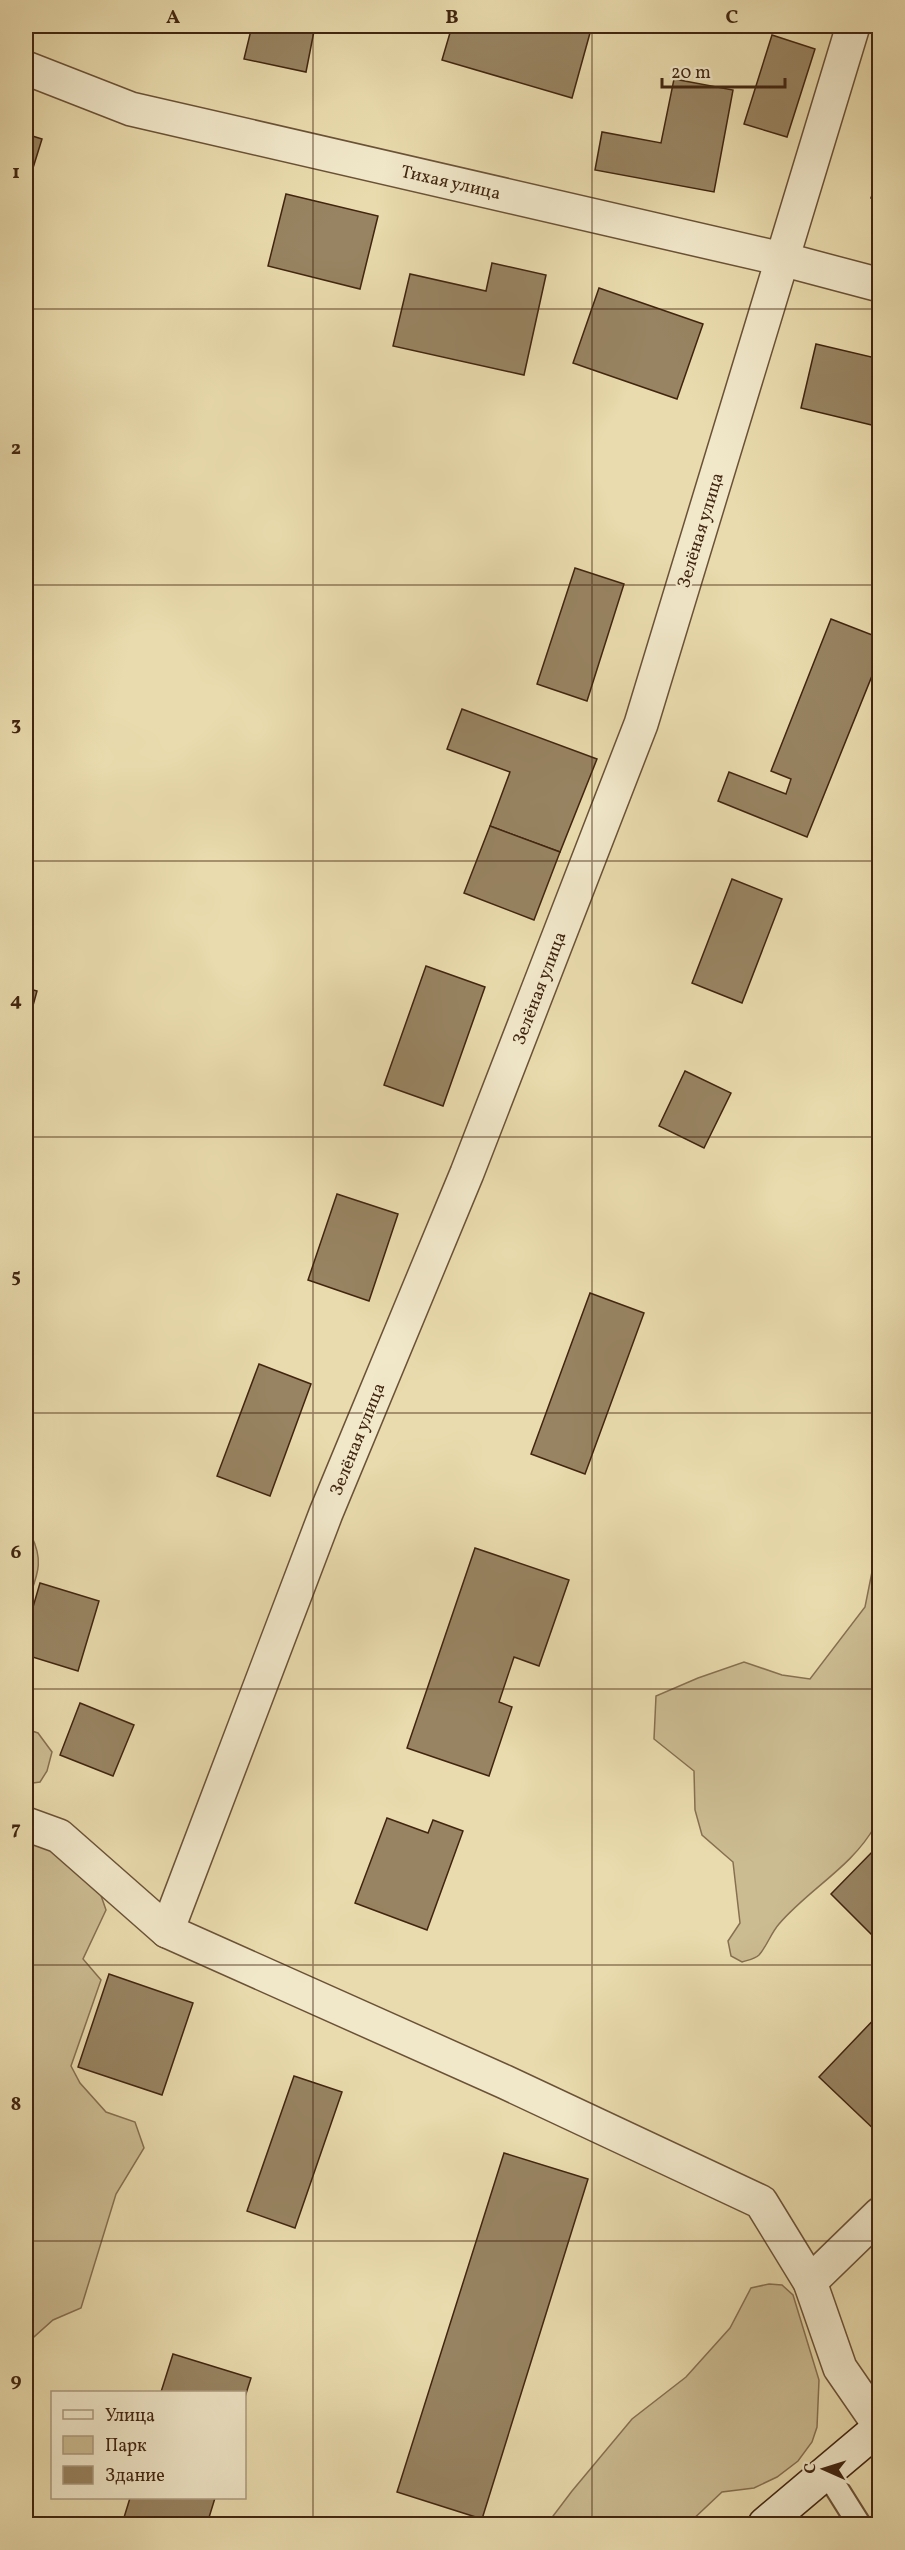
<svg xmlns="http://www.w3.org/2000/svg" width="905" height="2550" font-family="Vollkorn,serif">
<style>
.green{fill:#ccbc92;stroke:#867051;stroke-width:1.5}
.building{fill:#988462;stroke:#412510;stroke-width:1.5}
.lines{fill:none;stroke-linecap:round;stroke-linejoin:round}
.lane-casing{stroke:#6b5237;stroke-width:26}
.street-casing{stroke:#6b5237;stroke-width:36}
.secondary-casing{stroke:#412510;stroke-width:36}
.lane{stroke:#f1e8ca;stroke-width:22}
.street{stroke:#f1e8ca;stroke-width:33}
.secondary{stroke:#f1e8ca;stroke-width:33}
.grid{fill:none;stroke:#412510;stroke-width:1.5;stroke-opacity:0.55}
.labels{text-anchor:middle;stroke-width:4.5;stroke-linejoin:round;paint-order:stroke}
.street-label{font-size:18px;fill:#412510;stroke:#f1e8ca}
.neatline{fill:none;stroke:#412510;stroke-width:2}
.grid-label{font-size:20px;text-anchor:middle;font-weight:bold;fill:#412510}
</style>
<rect width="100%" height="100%" fill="#e9dbad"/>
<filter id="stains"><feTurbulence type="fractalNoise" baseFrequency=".00333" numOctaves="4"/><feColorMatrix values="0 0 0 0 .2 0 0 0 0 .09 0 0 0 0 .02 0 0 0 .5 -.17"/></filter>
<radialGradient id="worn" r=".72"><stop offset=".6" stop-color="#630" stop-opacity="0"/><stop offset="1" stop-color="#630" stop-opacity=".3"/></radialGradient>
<g class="green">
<path d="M 26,1534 L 31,1535 C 46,1565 35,1578 26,1607 Z"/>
<path d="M 879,1537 L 880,1769 L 875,1772 C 881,1786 883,1812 875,1826 C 852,1867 809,1889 779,1924 C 771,1933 767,1946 759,1955 C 755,1959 748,1960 742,1962 L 731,1956 L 728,1941 L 740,1923 L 733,1862 L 702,1835 L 695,1810 L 694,1771 L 654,1739 L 656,1696 L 698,1678 L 744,1662 L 782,1675 L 810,1679 L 865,1607 Z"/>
<path d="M 26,1729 L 38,1733 L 52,1752 L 47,1771 L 40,1782 L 26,1784 Z"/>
<path d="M 26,1835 L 43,1841 L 97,1884 L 106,1910 L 83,1959 L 101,1980 L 71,2066 L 80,2083 L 106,2112 L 135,2122 L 144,2148 L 116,2194 L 81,2308 L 53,2320 L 26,2344 Z"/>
<path d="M 769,2284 L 782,2285 L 793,2295 L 819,2380 L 817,2427 L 812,2442 L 798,2461 L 777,2477 L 754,2488 L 722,2492 L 688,2524 L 547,2524 L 572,2491 L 632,2419 L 686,2377 L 730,2328 L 751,2288 Z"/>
</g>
<g class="building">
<path d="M 252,26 L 315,26 L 306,72 L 244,59 Z"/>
<path d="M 452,26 L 566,26 L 590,33 L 572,98 L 442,60 Z"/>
<path d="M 772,35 L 815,49 L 787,137 L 744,124 Z"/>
<path d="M 674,79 L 733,90 L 714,192 L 595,170 L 602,132 L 661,143 Z"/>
<path d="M 26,134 L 42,139 L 28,184 L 26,184 Z"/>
<path d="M 880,173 L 880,200 L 871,198 Z"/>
<path d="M 286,194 L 378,216 L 360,289 L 268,266 Z"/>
<path d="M 492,263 L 546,275 L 524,375 L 393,346 L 410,274 L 486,291 Z"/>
<path d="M 599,288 L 703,324 L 677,399 L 573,363 Z"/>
<path d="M 816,344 L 880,359 L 880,427 L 801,408 Z"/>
<path d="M 575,568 L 624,584 L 587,701 L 537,684 Z"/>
<path d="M 831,619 L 880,638 L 880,656 L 807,837 L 718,801 L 729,772 L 786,794 L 791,779 L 771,771 Z"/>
<path d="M 462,709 L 597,759 L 560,852 L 490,826 L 510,772 L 447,749 Z"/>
<path d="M 490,826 L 560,852 L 534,920 L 464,893 Z"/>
<path d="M 732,879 L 782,899 L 742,1003 L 692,983 Z"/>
<path d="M 426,966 L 485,987 L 443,1106 L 384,1085 Z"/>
<path d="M 26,988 L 37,991 L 26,1031 Z"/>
<path d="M 685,1071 L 731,1093 L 704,1148 L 659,1126 Z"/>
<path d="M 337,1194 L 398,1214 L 369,1301 L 308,1280 Z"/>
<path d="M 590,1293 L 644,1313 L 585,1474 L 531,1454 Z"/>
<path d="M 259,1364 L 311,1384 L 270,1496 L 217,1476 Z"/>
<path d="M 475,1548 L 569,1580 L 539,1666 L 514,1657 L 499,1702 L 512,1707 L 489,1776 L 407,1748 Z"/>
<path d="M 40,1583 L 99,1601 L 78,1671 L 26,1655 L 26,1631 Z"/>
<path d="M 80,1703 L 134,1725 L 113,1776 L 60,1755 Z"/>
<path d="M 387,1818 L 428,1833 L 433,1820 L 463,1831 L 427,1930 L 355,1903 Z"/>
<path d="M 874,1850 L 880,1856 L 880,1936 L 876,1939 L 831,1894 Z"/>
<path d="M 109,1974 L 193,2003 L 162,2095 L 78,2067 Z"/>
<path d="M 880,2013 L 880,2135 L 819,2077 Z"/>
<path d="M 294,2076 L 342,2092 L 295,2228 L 247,2211 Z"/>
<path d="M 504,2153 L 588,2179 L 482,2519 L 397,2492 Z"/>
<path d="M 173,2354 L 251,2378 L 244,2400 L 244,2392 L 161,2392 Z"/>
<path d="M 130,2498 L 215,2498 L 207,2524 L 122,2524 Z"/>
</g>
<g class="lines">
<defs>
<path id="lane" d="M 827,2473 L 859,2524"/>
<g id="street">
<path d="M 26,68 L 131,109 L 782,259 L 880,285"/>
<path d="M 26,1824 L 59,1836 L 167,1931 L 505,2082 L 761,2202 L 810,2282 L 840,2368 L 880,2426"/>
<path d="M 167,1931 L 326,1513 L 467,1173 L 641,724 L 853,26"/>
<path d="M 810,2282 L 880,2214"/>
</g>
<path id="secondary" d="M 765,2524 L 880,2427"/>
</defs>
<use href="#lane" class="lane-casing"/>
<use href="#street" class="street-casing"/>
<use href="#secondary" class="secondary-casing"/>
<use href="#lane" class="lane"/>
<use href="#street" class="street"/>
<use href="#secondary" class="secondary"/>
</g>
<path class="grid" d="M 313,26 L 313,2524M 592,26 L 592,2524M 26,309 L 880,309M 26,585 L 880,585M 26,861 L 880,861M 26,1137 L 880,1137M 26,1413 L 880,1413M 26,1689 L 880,1689M 26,1965 L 880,1965M 26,2241 L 880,2241"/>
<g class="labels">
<g class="street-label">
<text transform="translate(451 182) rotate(13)" y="6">Тихая улица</text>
<text transform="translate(700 530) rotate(-73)" y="6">Зелёная улица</text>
<text transform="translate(539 988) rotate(-69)" y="6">Зелёная улица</text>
<text transform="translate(357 1439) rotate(-68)" y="6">Зелёная улица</text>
</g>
</g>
<rect width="905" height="2550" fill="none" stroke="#e9dbad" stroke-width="66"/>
<rect x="51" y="2391" width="195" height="108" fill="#f1e8ca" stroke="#ab9a80" stroke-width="1.5"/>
<rect x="63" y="2410" width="30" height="9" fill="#f1e8ca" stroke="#ab9a80" stroke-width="1.5"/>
<text x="105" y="2421" font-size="18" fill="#412510">Улица</text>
<rect x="63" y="2436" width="30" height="18" fill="#ccbc92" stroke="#ab9a80" stroke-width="1.5"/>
<text x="105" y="2451" font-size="18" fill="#412510">Парк</text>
<rect x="63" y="2466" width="30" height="18" fill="#988462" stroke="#ab9a80" stroke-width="1.5"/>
<text x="105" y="2481" font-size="18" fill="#412510">Здание</text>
<g transform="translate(824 2469) rotate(273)" stroke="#f1e8ca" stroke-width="4.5" paint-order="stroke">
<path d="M0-4.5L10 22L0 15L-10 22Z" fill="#412510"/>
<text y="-9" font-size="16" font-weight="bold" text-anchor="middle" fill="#412510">С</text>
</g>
<path d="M662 78v9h123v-9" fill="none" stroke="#412510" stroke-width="3"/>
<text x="671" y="78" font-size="18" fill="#412510" stroke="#f1e8ca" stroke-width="4.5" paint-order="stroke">20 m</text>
<rect x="33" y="33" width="839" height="2484" class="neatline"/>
<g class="grid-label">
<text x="173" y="23">A</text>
<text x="452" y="23">B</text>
<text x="732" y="23">C</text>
<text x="16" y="178">1</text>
<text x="16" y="454">2</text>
<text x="16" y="730">3</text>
<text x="16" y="1006">4</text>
<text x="16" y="1282">5</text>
<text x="16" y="1558">6</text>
<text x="16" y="1834">7</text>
<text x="16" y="2110">8</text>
<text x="16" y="2386">9</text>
</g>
<rect width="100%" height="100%" filter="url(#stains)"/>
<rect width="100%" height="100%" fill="url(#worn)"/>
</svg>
